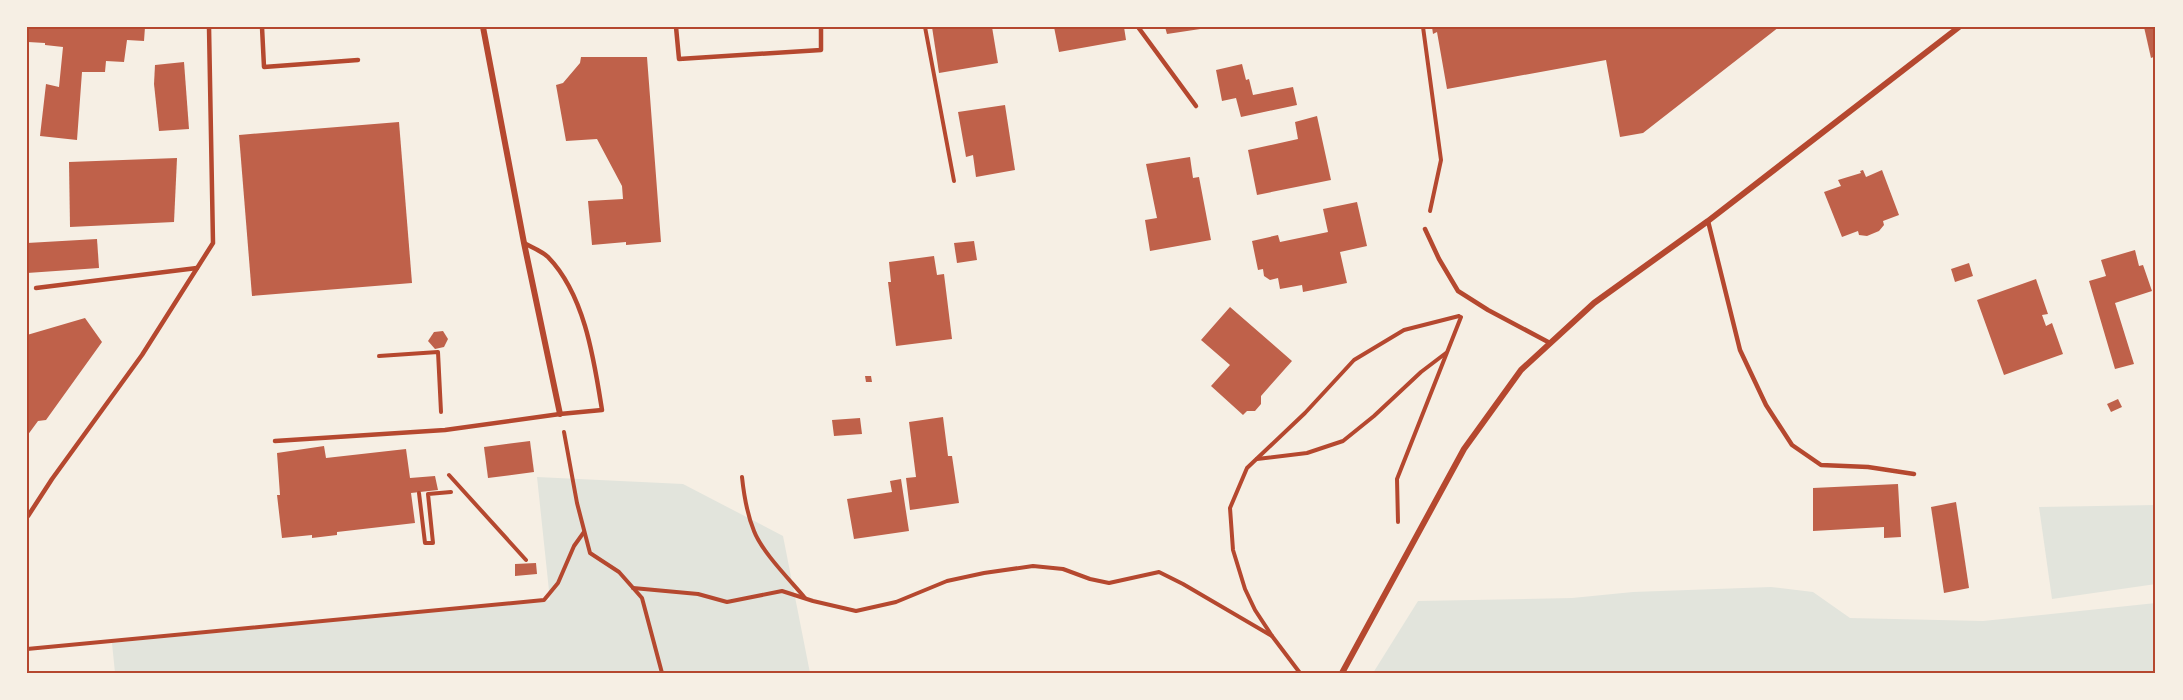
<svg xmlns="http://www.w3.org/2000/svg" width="2183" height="700" font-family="Jost,sans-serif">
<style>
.green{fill:#e2e4dc}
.building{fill:#bf614a}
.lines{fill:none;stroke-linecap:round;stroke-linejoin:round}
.path{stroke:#b5482f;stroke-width:4}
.service{stroke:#b5482f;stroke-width:4.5}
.minor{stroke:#b5482f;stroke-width:6}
.neatline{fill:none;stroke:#b5482f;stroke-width:2}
</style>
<rect width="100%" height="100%" fill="#f6efe4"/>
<g class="green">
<path d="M 537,477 L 683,484 L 783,536 L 810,673 L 115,673 L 112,643 L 550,600 Z"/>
<path d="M 2156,505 L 2156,584 L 2052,599 L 2039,507 Z"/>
<path d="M 1771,587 L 1813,592 L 1850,618 L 1983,621 L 2156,603 L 2156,673 L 1373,673 L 1418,601 L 1572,598 L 1633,592 Z"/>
</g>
<g class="building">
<path d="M 29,27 L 145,27 L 144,41 L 127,40 L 124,62 L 106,61 L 105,72 L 82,72 L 77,140 L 40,136 L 46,84 L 59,87 L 63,47 L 45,45 L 45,43 L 28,42 Z"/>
<path d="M 932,27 L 992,27 L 998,63 L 939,73 Z"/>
<path d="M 1054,27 L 1124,27 L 1126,40 L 1059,52 Z"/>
<path d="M 1165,27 L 1207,27 L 1207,28 L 1167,34 Z"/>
<path d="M 1432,27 L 1779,27 L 1643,133 L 1620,137 L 1606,60 L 1447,89 L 1437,32 L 1433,34 Z"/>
<path d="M 2144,27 L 2156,27 L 2156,56 L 2151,58 Z"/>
<path d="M 581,57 L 647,57 L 661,242 L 626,245 L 626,242 L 592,245 L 588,201 L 623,199 L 622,186 L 597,139 L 566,141 L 556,85 L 563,83 L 580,63 Z"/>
<path d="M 184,62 L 189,129 L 159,131 L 154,84 L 155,65 Z"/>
<path d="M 1242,64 L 1246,80 L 1249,79 L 1253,95 L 1293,87 L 1297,105 L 1241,117 L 1236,98 L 1222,101 L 1216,70 Z"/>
<path d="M 1005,105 L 1015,170 L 976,177 L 973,155 L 966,157 L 958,112 Z"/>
<path d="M 1317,116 L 1331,180 L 1257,195 L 1248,150 L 1298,139 L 1295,122 Z"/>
<path d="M 399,122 L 412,283 L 252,296 L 239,135 Z"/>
<path d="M 1190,157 L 1193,178 L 1199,177 L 1211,240 L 1150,251 L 1145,220 L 1157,218 L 1146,164 Z"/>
<path d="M 177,158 L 174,222 L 70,227 L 69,162 Z"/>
<path d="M 1863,170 L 1866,177 L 1882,170 L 1899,215 L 1883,221 L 1884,225 L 1879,231 L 1867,236 L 1859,235 L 1858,231 L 1842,237 L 1824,192 L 1841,186 L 1838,180 L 1861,173 L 1860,171 Z"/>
<path d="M 1357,202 L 1367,246 L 1340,252 L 1347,283 L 1303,292 L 1302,285 L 1280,289 L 1278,278 L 1270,280 L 1264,276 L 1263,269 L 1258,270 L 1252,241 L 1278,235 L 1280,242 L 1328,232 L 1323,209 Z"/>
<path d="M 97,239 L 99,268 L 27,273 L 27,243 Z"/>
<path d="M 974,241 L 977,260 L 957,263 L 954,243 Z"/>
<path d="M 2135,250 L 2139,266 L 2143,265 L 2152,291 L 2115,303 L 2134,364 L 2115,369 L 2089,281 L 2106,276 L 2101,260 Z"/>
<path d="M 934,256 L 937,275 L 944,274 L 952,339 L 896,346 L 888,282 L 891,282 L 889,262 Z"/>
<path d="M 1969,263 L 1973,276 L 1955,282 L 1951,269 Z"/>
<path d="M 2036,279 L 2048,314 L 2042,315 L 2046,326 L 2052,323 L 2063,354 L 2004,375 L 1977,300 Z"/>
<path d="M 1230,307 L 1292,361 L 1261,396 L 1261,404 L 1255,411 L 1247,411 L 1243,415 L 1211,386 L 1230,365 L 1201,340 Z"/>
<path d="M 85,318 L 102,342 L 46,420 L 38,421 L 27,436 L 27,335 Z"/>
<path d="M 443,331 L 448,339 L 444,347 L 435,349 L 428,341 L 434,332 Z"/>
<path d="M 865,376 L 871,376 L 872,382 L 866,382 Z"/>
<path d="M 2118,399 L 2122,407 L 2111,412 L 2107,404 Z"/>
<path d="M 943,417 L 948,456 L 952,456 L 959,503 L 910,510 L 906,478 L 916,477 L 909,422 Z"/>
<path d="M 860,418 L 862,434 L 834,436 L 832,420 Z"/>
<path d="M 530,441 L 534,472 L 488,478 L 484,447 Z"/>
<path d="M 324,446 L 326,458 L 406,449 L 410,478 L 435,476 L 438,490 L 411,493 L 415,523 L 337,532 L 337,535 L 312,538 L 312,535 L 282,538 L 277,495 L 280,495 L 277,453 Z"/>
<path d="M 901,479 L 909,531 L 854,539 L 847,499 L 892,492 L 890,481 Z"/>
<path d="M 1898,484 L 1901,537 L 1884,538 L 1884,527 L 1813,531 L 1813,488 Z"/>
<path d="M 1956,502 L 1969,588 L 1944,593 L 1931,507 Z"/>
<path d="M 536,563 L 537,574 L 515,576 L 515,564 Z"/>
</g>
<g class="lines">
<g class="path">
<path d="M 925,27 L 954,181"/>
<path d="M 1423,27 L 1441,160 L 1430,211"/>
<path d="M 379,356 L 438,352 L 441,412"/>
<path d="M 564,432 L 577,503 L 590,553 L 619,572 L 642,598 L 662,673"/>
<path d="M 1257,459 L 1307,453 L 1343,441 L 1374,416 L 1421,372 L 1446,353"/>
<path d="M 449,475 L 526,560"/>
<path d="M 742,477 C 744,496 747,514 754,531 C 762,552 790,580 805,598"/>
<path d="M 419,493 L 425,543 L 433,543 L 428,494 L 451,492"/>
<path d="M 1398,522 L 1397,479 L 1461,317"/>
<path d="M 633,588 L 698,594 L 727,602 L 782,591 L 813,601 L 856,611 L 896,602 L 947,581 L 984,573 L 1033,566 L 1063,569 L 1090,579 L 1109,583 L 1159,572 L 1183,584 L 1272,636"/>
<path d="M 27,649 L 544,600 L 558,583 L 574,546 L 584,532"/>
<path d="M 1300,673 L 1272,636 L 1255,610 L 1245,589 L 1233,550 L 1230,508 L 1247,468 L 1305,413 L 1354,360 L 1404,330 L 1459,316"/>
</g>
<g class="service">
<path d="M 262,27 L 264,67 L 358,60"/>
<path d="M 676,27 L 679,59 L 821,50 L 821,27"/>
<path d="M 1138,27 L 1196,106"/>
<path d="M 1708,221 L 1740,350 L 1766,405 L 1792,445 L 1821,465 L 1868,467 L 1914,474"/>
<path d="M 1425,229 L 1439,259 L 1458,291 L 1488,310 L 1550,343"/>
<path d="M 36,288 L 197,268"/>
<path d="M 275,441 L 445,430 L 560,414 L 602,410 C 594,360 585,295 548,257 C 542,251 531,247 524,243"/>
<path d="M 28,516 L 52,479 L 142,355 L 213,243 L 209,27"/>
</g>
<g class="minor">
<path d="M 483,27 L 524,243 L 560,414"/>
<path d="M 1342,673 L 1464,449 L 1521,370 L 1594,303 L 1708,221 L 1959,27"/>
</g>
</g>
<rect width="2183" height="700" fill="none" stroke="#f6efe4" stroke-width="57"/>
<rect x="28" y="28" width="2126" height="644" class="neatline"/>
</svg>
